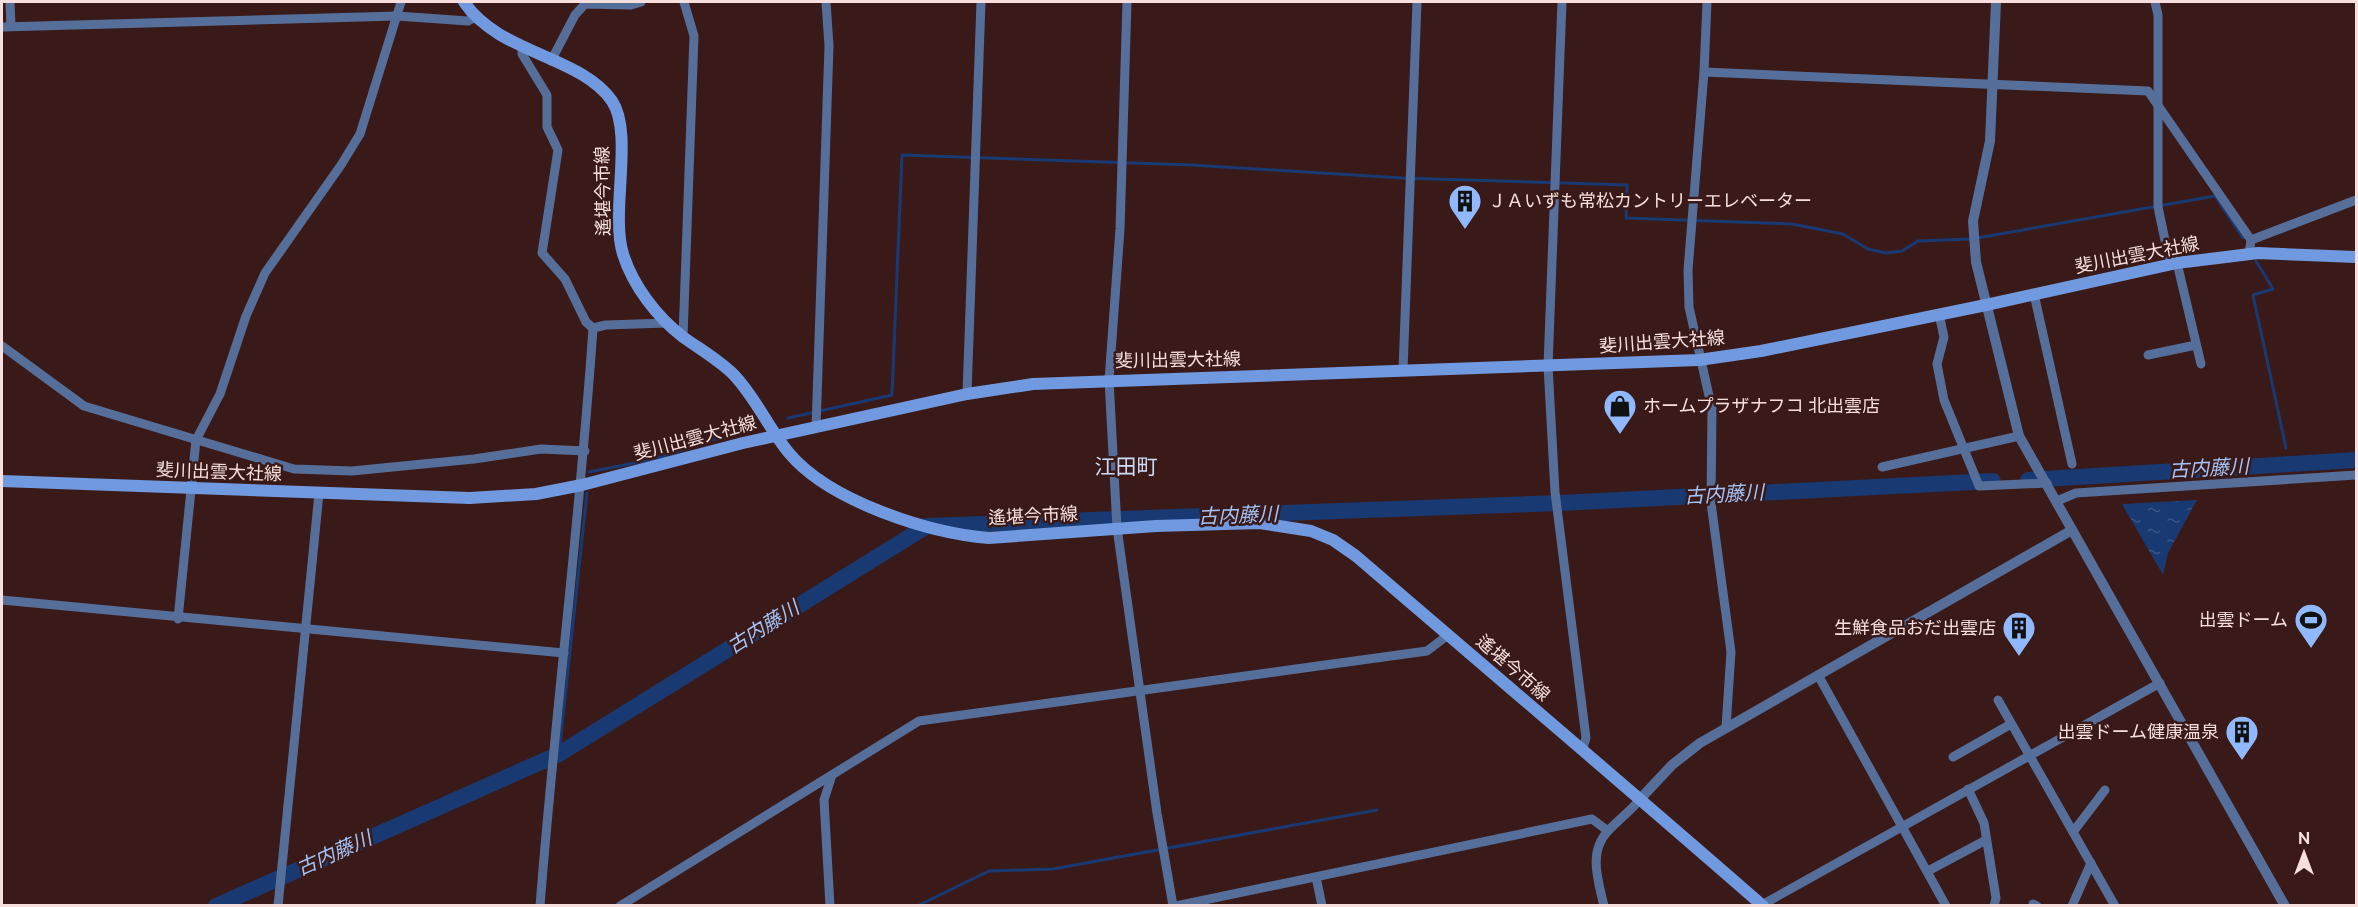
<svg xmlns="http://www.w3.org/2000/svg" width="2358" height="907" font-family="Raleway,'Noto Sans JP',sans-serif">
<style>
.water{fill:url(#water-ripples)}
.lines{fill:none;stroke-linecap:round;stroke-linejoin:round}
.stream{stroke:#193973;stroke-width:3}
.river{stroke:#193973;stroke-width:16}
.minor{stroke:#566f9a;stroke-width:9}
.tertiary{stroke:#566f9a;stroke-width:10}
.secondary{stroke:#7199df;stroke-width:12}
.labels{text-anchor:middle;stroke-width:5;stroke-linejoin:round;paint-order:stroke}
.street-label{font-size:18px;fill:#f6dfdd;stroke:#391a18}
.poi-label{font-size:18px;fill:#f6dfdd;stroke:#391a18;text-anchor:end}
.water-label{font-size:20px;font-style:italic;fill:#a4c3f8;stroke:#391a18}
.quarter-label{font-size:21px;fill:#ccdcf6;stroke:#391a18}
</style>
<defs>
<pattern id="water-ripples" width="26" height="14" patternUnits="userSpaceOnUse" patternTransform="scale(1.5)"><rect width="26" height="14" fill="#193973"/><path d="M2 4q2-2 4 0t4 0M15 11q2-2 4 0t4 0" fill="none" stroke="#3b5586"/></pattern>
</defs>
<rect width="100%" height="100%" fill="#391a18"/>
<path class="water" d="M 2197,500 L 2168,553 L 2163,575 L 2122,504 Z"/>
<g class="lines">
<g class="stream">
<path d="M 1977,238 L 2215,196 L 2243,238"/>
<path d="M 2256,261 L 2273,289 L 2253,295 L 2286,448"/>
<path d="M 788,418 L 892,395 L 902,155 L 1192,165 L 1402,178 L 1627,185 L 1626,218 L 1792,224 L 1843,234 L 1868,249 L 1886,253 L 1902,251 L 1918,241 L 1971,239"/>
<path d="M 589,472 L 655,459 L 742,430"/>
<path d="M 559,754 L 587,493"/>
<path d="M 917,906 L 989,871 L 1053,869 L 1377,810"/>
</g>
<g class="river">
<path d="M 2028,480 L 2356,460"/>
<path d="M 216,906 L 559,754 L 927,526 L 1560,503 L 1993,481"/>
</g>
<g class="minor">
<path d="M 10,2 L 11,26"/>
<path d="M 1127,2 L 1120,229 L 1109,380 L 1117,528 L 1157,813 L 1173,906"/>
<path d="M 1562,2 L 1548,366 L 1555,492 L 1586,738 L 1582,751"/>
<path d="M 1707,2 L 1704,72 L 1688,270 L 1689,307 L 1712,409 L 1711,503 L 1731,652 L 1726,727"/>
<path d="M 2155,2 L 2158,15 L 2158,207 L 2170,264"/>
<path d="M 2,27 L 397,16 L 468,21 L 475,17"/>
<path d="M 522,47 L 522,54 L 547,95 L 547,127 L 558,150 L 542,253 L 565,279 L 586,322 L 593,328"/>
<path d="M 551,61 L 575,15 L 585,4 L 631,5 L 641,2"/>
<path d="M 1704,72 L 2148,91 L 2251,240 L 2249,254"/>
<path d="M 2251,240 L 2356,200"/>
<path d="M 2177,263 L 2201,364"/>
<path d="M 2034,294 L 2072,464"/>
<path d="M 1939,314 L 1944,337 L 1937,364 L 1944,400 L 1979,486 L 2047,483"/>
<path d="M 593,328 L 606,325 L 667,323"/>
<path d="M 683,337 L 694,36 L 684,2"/>
<path d="M 2,346 L 84,406 L 294,469 L 352,471 L 474,459 L 541,449 L 585,451"/>
<path d="M 2148,355 L 2196,345"/>
<path d="M 1403,370 L 1417,2"/>
<path d="M 967,394 L 981,2"/>
<path d="M 816,428 L 829,46 L 826,2"/>
<path d="M 1882,467 L 2019,436"/>
<path d="M 2057,501 L 2076,493 L 2356,475"/>
<path d="M 2,600 L 564,653"/>
<path d="M 178,619 L 196,440 L 220,394 L 246,316 L 265,273 L 341,165 L 360,134 L 401,2"/>
<path d="M 1818,675 L 1946,906"/>
<path d="M 1998,700 L 2115,906"/>
<path d="M 1953,757 L 2011,724"/>
<path d="M 1968,789 L 1984,823 L 1996,898 L 1994,906"/>
<path d="M 2073,832 L 2105,790"/>
<path d="M 1928,871 L 1986,840"/>
<path d="M 1316,877 L 1322,906"/>
<path d="M 2033,904 L 2037,906"/>
<path d="M 278,906 L 319,493"/>
<path d="M 540,906 C 555,713 580,521 593,328"/>
<path d="M 620,906 L 919,721 L 1427,651 L 1448,635"/>
<path d="M 830,906 L 824,800 L 832,775"/>
<path d="M 1176,906 L 1592,819 L 1608,831"/>
<path d="M 1604,906 C 1598,880 1588,852 1608,831 C 1619,819 1631,811 1641,798"/>
<path d="M 1760,906 L 2160,683"/>
<path d="M 2072,906 L 2091,863"/>
</g>
<g class="tertiary">
<path d="M 1996,2 L 1990,141 L 1973,221 L 1976,262 L 2019,436 L 2285,906"/>
<path d="M 1641,798 L 1672,765 L 1700,743 L 2072,530"/>
</g>
<g class="secondary">
<path d="M 464,2 C 499,54 581,56 612,101 C 634,134 610,212 623,254 C 633,286 657,317 683,337 C 701,350 719,360 734,375 C 756,398 769,429 789,453 C 829,501 928,533 989,538 L 1156,526 L 1260,523 L 1311,531 L 1333,540 L 1356,556 C 1492,673 1628,788 1763,906"/>
<path d="M 2,481 L 470,498 L 536,494 L 582,485 L 743,443 L 967,394 L 1033,384 L 1699,360 L 1761,351 L 1986,305 L 2177,263 L 2258,253 L 2356,257"/>
</g>
</g>
<defs>
<symbol id="building-pin" viewBox="-11 -11 22 30"><path d="M0 17L-7.5 6A9.5 9.5 0 1 1 7.5 6Z" fill="#90b8fd" stroke="#391a18"/><path d="M-4-6H4V6H1V3H-1V6H-4ZM-2.5-4.3h1.7v1.8h-1.7ZM.8-4.3h1.7v1.8H.8ZM-2.5-1h1.7V.8h-1.7ZM.8-1h1.7V.8H.8Z" fill="#111"/></symbol>
<symbol id="shop-pin" viewBox="-11 -11 22 30"><path d="M0 17L-7.5 6A9.5 9.5 0 1 1 7.5 6Z" fill="#90b8fd" stroke="#391a18"/><path d="M-5-2.5h2.3a2.7 3.5 0 0 1 5.4 0H5L5.5 6h-11ZM-1.5-2.5h3a1.5 2.3 0 0 0-3 0Z" fill="#111"/></symbol>
<symbol id="stadium-pin" viewBox="-11 -11 22 30"><path d="M0 17L-7.5 6A9.5 9.5 0 1 1 7.5 6Z" fill="#90b8fd" stroke="#391a18"/><path d="M0-5a6.5 5 0 1 0 0 10a6.5 5 0 1 0 0-10ZM-3.5-1.8h7v3.6h-7Z" fill="#111"/></symbol>
</defs>
<g fill-rule="evenodd">
<use href="#building-pin" x="1446" y="182" width="38" height="52"/>
<use href="#shop-pin" x="1601" y="387" width="38" height="52"/>
<use href="#stadium-pin" x="2292" y="601" width="38" height="52"/>
<use href="#building-pin" x="2000" y="609" width="38" height="52"/>
<use href="#building-pin" x="2223" y="713" width="38" height="52"/>
</g>
<g class="labels">
<g class="street-label">
<text transform="translate(603 191) rotate(-91)" y="6">遙堪今市線</text>
<text transform="translate(2137 255) rotate(-11)" y="6">斐川出雲大社線</text>
<text transform="translate(1662 342) rotate(-4)" y="6">斐川出雲大社線</text>
<text transform="translate(1178 360) rotate(-1)" y="6">斐川出雲大社線</text>
<text transform="translate(695 438) rotate(-15)" y="6">斐川出雲大社線</text>
<text transform="translate(219 472) rotate(2)" y="6">斐川出雲大社線</text>
<text transform="translate(1033 516) rotate(-3)" y="6">遙堪今市線</text>
<text transform="translate(1513 668) rotate(41)" y="6">遙堪今市線</text>
</g>
<g class="poi-label">
<text x="1488" y="207" text-anchor="start">ＪＡいずも常松カントリーエレベーター</text>
<text x="1643" y="412" text-anchor="start">ホームプラザナフコ 北出雲店</text>
<text x="2288" y="626">出雲ドーム</text>
<text x="1996" y="634">生鮮食品おだ出雲店</text>
<text x="2219" y="738">出雲ドーム健康温泉</text>
</g>
<g class="water-label">
<text transform="translate(2209 468) rotate(-3)" y="7">古内藤川</text>
<text transform="translate(1724 494) rotate(-3)" y="7">古内藤川</text>
<text transform="translate(1238 515) rotate(-2)" y="7">古内藤川</text>
<text transform="translate(763 627) rotate(-32)" y="7">古内藤川</text>
<text transform="translate(334 853) rotate(-24)" y="7">古内藤川</text>
</g>
<g class="quarter-label">
<text x="1126" y="474">江田町</text>
</g>
</g>
<rect width="2358" height="907" fill="none" stroke="#f6dfdd" stroke-width="6"/>
<g transform="translate(2304 853)" stroke="#391a18" stroke-width="4.5" paint-order="stroke">
<path d="M0-4.5L10 22L0 15L-10 22Z" fill="#f6dfdd"/>
<text y="-9" font-size="16" font-weight="bold" text-anchor="middle" fill="#f6dfdd">N</text>
</g>
</svg>
